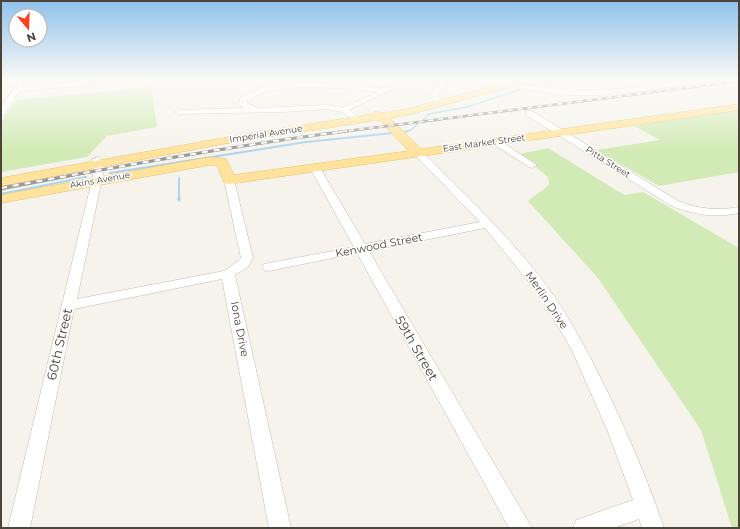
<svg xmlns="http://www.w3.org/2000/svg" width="740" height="529" font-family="Montserrat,sans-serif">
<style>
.green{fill:#d2eab5}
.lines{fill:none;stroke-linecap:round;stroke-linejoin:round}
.stream-far2{stroke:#a9d4f2;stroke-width:1.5}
.stream-far1{stroke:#a9d4f2;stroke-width:2}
.stream{stroke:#a9d4f2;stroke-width:3}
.minor-casing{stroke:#c2bbae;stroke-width:1}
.major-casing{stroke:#e6c16a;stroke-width:1}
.minor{fill:#fff;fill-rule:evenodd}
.major{fill:#ffe39c;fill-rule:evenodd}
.tram{stroke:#9a9a9a;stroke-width:1}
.rail-far1-casing{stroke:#9a9a9a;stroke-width:2.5}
.rail-casing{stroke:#9a9a9a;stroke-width:3}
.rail-far1{stroke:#fff;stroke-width:1.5;stroke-dasharray:5;stroke-linecap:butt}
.rail{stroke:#fff;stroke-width:2;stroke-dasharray:6;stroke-linecap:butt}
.labels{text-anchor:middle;stroke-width:3;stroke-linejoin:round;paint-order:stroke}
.far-street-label{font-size:9px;fill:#4b4439;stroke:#fff}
.street-label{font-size:11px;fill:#4b4439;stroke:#fff}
.near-street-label{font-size:13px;fill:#4b4439;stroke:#fff}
</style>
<rect width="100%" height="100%" fill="#f6f3ec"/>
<g class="green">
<path d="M 151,87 L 157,127 L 107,136 L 87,157 L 1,172 L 1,123 L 16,100 Z"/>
<path d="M 739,110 L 739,172 L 659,186 L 596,150 L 660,140 L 634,126 Z"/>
<path d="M 548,148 L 624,195 L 643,192 L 739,248 L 739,528 L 732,528 L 701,430 L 598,278 L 528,201 L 549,185 L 548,177 L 520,154 Z"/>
</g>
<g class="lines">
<g class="stream-far2">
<path d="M 533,85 L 553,79"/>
<path d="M 423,120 L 429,114 L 467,107 L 519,90"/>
<path d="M 405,132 L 411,130 L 418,124"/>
</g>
<g class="stream-far1">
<path d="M 404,132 L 408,131"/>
<path d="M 110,173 L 306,142 L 393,133"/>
<path d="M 179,178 L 179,199"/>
<path d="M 1,194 L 86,177"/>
</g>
<path class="stream" d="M 179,198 L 179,200"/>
<defs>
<g id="minor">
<path d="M 21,79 L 27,79 L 22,86 L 103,79 L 80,86 L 19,91 L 4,115 L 1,115 L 1,107 Z"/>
<path d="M 399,79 L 406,79 L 399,86 L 349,110 L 361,120 L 357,122 L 342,112 L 327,109 L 283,112 L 179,114 L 175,112 L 179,110 L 244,108 L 239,104 L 240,98 C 269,78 320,82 354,84 C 361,85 379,89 384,88 C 390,88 395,83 399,79 ZM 310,87 L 354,89 L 377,92 L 343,108 L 327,105 L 257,108 L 247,103 L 247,101 C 265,88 289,88 310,87 Z"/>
<path d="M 442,79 L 448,79 L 438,96 L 445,104 L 441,106 L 438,106 L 430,96 Z"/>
<path d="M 696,79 L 712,79 L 709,81 C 650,89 586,104 527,89 C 521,88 514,87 510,84 L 513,82 C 579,98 630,88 696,79 Z"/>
<path d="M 526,111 L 532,111 L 678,201 C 698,209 717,211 739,207 L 739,213 C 715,218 693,215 670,205 L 526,115 Z"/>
<path d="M 496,139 L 499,140 L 537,165 L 532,168 L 529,167 L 493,144 L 492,142 Z"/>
<path d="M 418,150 L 421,151 C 465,194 510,237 547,286 C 573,322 592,360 611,399 C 631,441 649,484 664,528 L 642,528 L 639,519 L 614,528 L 573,528 L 576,520 L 633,500 L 608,432 L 571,348 L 537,292 L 485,228 L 369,251 L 532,528 L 509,528 L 357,253 L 269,271 L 264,270 L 262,267 L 264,264 L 269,263 L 354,247 L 310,168 L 315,165 L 320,168 L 365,244 L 480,222 L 415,155 L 413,153 Z"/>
<path d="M 97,157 L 102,160 L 104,169 L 77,299 L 224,271 L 238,261 L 241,258 L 224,180 L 229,177 L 234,180 L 253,258 L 248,267 L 235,275 L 291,528 L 269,528 L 222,279 L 74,309 L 30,528 L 8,528 L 92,180 L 94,169 L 92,160 Z"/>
</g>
<path id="major" d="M 520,79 L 533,79 L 532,81 L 412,114 L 390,118 L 421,149 L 739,104 L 739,110 L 229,184 L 224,183 L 217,165 L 210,165 L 1,203 L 1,195 L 210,157 L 226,159 L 234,175 L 409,151 L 379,120 L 223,144 L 1,186 L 1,178 L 223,138 L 373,114 L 374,112 L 378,111 L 383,113 L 407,109 Z"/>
</defs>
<use href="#minor" class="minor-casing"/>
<use href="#major" class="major-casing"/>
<use href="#minor" class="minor"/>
<use href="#major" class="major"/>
<path class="tram" d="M 1,190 L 136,164 L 291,139 L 739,82"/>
<defs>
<path id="rail-far1" d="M 339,132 L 739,81"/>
<path id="rail" d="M 1,188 C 116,167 231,146 347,131"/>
</defs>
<use href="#rail-far1" class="rail-far1-casing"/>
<use href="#rail" class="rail-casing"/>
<use href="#rail-far1" class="rail-far1"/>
<use href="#rail" class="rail"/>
</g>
<linearGradient id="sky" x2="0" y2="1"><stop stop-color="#8fc1ec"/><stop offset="0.52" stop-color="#fbfaf6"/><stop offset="1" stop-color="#fbfaf6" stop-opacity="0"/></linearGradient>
<rect width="740" height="153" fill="url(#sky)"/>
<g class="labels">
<g class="far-street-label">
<text transform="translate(266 134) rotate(-9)" y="3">Imperial Avenue</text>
<text transform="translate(484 143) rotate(-8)" y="3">East Market Street</text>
<text transform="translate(608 162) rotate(32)" y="3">Pitta Street</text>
<text transform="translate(100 180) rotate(-10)" y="3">Akins Avenue</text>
</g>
<g class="street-label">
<text transform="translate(379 245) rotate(-11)" y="4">Kenwood Street</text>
<text transform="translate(547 300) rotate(56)" y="4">Merlin Drive</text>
<text transform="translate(240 329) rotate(79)" y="4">Iona Drive</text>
</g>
<g class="near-street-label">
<text transform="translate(59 344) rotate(-77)" y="5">60th Street</text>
<text transform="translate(417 348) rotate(60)" y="5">59th Street</text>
</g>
</g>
<rect width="740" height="529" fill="none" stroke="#4b4439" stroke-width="4"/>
<g transform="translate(28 28) rotate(161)"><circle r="19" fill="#ffffff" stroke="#b7b4b0"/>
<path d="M0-3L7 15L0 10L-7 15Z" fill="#fc3f1d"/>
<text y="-6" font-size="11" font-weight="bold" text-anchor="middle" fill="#4b4439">N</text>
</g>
</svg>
